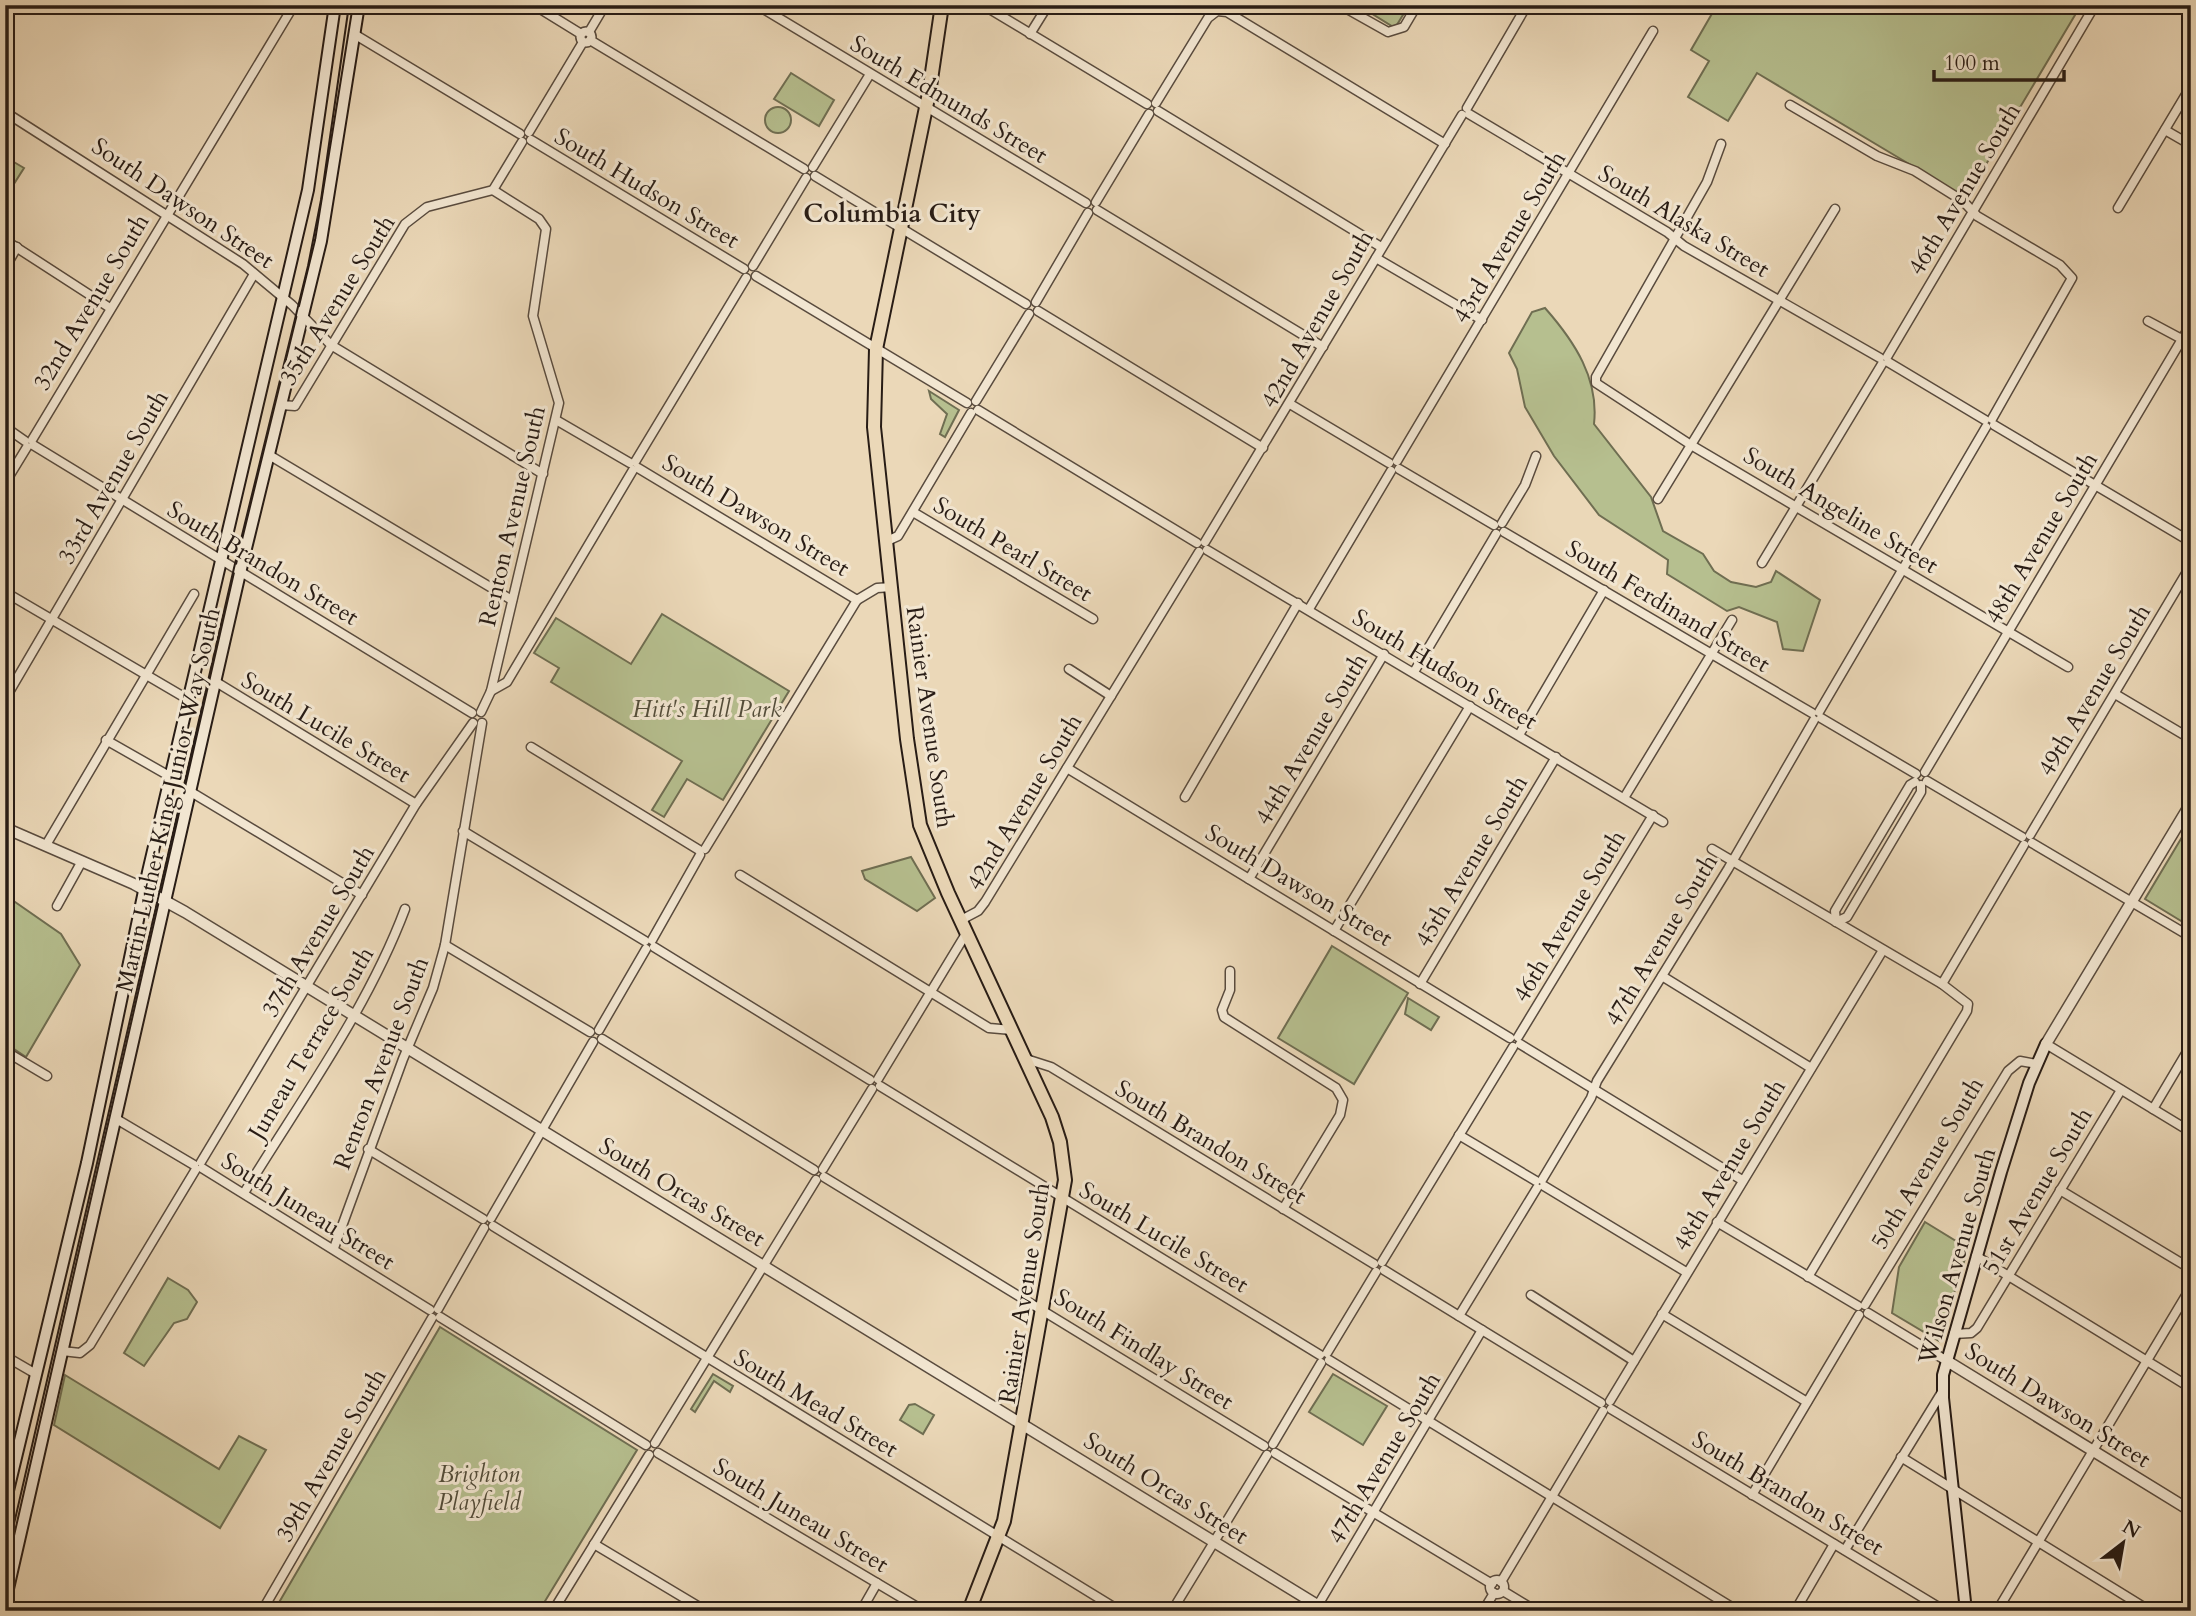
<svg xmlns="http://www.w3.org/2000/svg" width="2196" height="1616" font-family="Cardo,serif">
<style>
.green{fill:#b6bf8f;stroke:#6f6e52;stroke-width:2}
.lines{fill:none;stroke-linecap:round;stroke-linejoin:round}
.minor-casing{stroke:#594b3e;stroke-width:11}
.tertiary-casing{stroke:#594b3e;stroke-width:13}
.secondary-casing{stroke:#281c15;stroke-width:14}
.primary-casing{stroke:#281c15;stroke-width:16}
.minor{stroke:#f2e6d1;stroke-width:8}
.tertiary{stroke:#f2e6d1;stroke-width:10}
.secondary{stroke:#f2e6d1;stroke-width:10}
.primary{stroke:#ebd8b8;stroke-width:12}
.tram{stroke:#281c15;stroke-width:2}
.labels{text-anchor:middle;stroke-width:6;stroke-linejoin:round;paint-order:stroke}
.street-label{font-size:24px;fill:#281c15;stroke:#f2e6d1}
.park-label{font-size:24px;font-style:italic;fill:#534d3a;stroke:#f2e6d1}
.neighbourhood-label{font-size:26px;font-weight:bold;fill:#281c15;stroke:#f2e6d1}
</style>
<rect width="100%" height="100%" fill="#ebd8b8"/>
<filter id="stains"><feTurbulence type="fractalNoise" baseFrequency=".00286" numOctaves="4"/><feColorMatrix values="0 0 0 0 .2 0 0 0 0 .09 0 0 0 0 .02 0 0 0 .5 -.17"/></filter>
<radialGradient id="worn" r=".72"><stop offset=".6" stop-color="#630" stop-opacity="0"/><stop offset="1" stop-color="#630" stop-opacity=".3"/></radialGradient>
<g class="green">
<path d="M 1358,5 L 1409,5 L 1395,28 Z"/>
<path d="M 1717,5 L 2081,5 L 1966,198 L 1757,73 L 1728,121 L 1688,97 L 1709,61 L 1691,50 Z"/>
<path d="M 791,73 L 834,100 L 819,126 L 774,99 Z"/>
<circle cx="778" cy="120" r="13"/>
<path d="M 7,158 L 24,168 L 5,198 L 5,159 Z"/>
<path d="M 1545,308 C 1575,342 1599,379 1594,424 L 1651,497 L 1663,531 L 1703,554 L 1714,571 L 1731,582 L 1756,587 L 1771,582 L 1776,571 L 1820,600 L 1803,651 L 1783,649 L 1777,622 L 1739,607 L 1727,611 L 1667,574 L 1668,560 L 1599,515 L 1554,456 L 1525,407 L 1517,369 L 1509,353 L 1532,312 Z"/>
<path d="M 929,391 L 959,410 L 945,437 L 940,434 L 947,414 L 931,399 Z"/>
<path d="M 662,614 L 789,691 L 723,800 L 687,779 L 664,817 L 652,810 L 682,761 L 551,682 L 559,668 L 534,653 L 556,618 L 631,664 Z"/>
<path d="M 2191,822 L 2191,927 L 2145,899 Z"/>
<path d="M 911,857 L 935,898 L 917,911 L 865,879 L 862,871 Z"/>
<path d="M 5,895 L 61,934 L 80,965 L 26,1057 L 5,1043 Z"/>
<path d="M 1332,946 L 1408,993 L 1354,1084 L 1278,1038 Z"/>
<path d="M 1408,998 L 1439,1017 L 1431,1030 L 1405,1014 Z"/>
<path d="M 1925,1222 L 1964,1246 L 1967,1252 L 1939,1341 L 1892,1313 L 1899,1267 Z"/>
<path d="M 168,1278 L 188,1290 L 197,1302 L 187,1319 L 174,1323 L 144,1366 L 124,1353 Z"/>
<path d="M 440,1327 L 637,1450 L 539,1611 L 274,1611 Z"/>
<path d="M 713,1374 L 733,1386 L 730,1392 L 714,1381 L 695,1412 L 691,1409 Z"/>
<path d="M 1333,1374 L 1387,1406 L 1363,1445 L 1309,1412 Z"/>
<path d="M 65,1375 L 219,1469 L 239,1436 L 266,1450 L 220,1528 L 54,1425 Z"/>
<path d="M 915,1404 L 934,1415 L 923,1434 L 900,1420 L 909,1405 Z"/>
</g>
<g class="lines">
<defs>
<g id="minor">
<path d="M 534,5 L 581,34"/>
<path d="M 757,5 L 1086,203"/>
<path d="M 983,5 L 1147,104"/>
<path d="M 1340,5 L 1388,32 L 1404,27 L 1417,5"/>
<circle cx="586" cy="37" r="5.5"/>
<path d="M 589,32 L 605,5"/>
<path d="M 354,34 L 520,134"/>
<path d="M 1030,34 L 1048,5"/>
<path d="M 590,40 L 804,169"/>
<path d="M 1156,103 L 1208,18 L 1217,11 L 1227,12 L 1445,144"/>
<path d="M 1790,105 L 1877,156 L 1915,171 L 1963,201 L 1977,216 L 2060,265 L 2072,278 L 1992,419"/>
<path d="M 1467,108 L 1527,5"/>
<path d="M 1158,111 L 1381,247"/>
<path d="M 5,112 L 243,264 L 292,305 L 331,345 L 543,474"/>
<path d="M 1469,114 L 1667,232 L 1684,246 L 1880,358"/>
<path d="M 2165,130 L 2191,145"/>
<path d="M 529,132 L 583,42"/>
<path d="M 531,140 L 744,269"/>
<path d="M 1721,144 L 1707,182 L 1596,377 L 1596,383 L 1691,445 L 2068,667"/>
<path d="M 813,167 L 870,74"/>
<path d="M 815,176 L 1026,304"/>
<path d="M 1096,202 L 1149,114"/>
<path d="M 2118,208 L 2191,86"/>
<path d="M 1097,210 L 1323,347"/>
<path d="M 5,240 L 110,308"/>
<path d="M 1376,258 L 1482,320"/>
<path d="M 753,266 L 806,178"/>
<path d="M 5,268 L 17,247"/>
<path d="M 756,276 L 967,403"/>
<path d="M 1036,302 L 1088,213"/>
<path d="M 1038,311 L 1263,448"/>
<path d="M 2148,321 L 2191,344"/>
<path d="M 1887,357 L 2095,5"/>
<path d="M 1888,362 L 1985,420"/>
<path d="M 976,401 L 1029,314"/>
<path d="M 1290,404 L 1389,463"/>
<path d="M 281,405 L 295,406 L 405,224 L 427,207 L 493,190 L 522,142"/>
<path d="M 978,410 L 1197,543"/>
<path d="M 556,420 L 630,463"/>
<path d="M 1994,425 L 2191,542"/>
<path d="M 5,427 L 25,441"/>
<path d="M 32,440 L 294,5"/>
<path d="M 33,445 L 472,713"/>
<path d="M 269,455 L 512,600"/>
<path d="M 1397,461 L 1653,31"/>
<path d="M 635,462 L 746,278"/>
<path d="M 638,468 L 857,600 L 877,588 L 892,587"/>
<path d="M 1399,469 L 1494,525"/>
<path d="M 5,483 L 27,447"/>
<path d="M 1658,499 L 1835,209"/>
<path d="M 913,512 L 1093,619"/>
<path d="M 1502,523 L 1525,485 L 1536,456"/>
<path d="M 1504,532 L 1812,713"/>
<path d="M 887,541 L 898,536 L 971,413"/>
<path d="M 1205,542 L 1462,115"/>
<path d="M 1207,550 L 1663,822"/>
<path d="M 1762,563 L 1882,364"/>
<path d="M 5,592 L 189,700"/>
<path d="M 1309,609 L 1391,471"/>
<path d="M 1069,669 L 1111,696"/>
<path d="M 1414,672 L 1496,534"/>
<path d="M 216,682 L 416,804"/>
<path d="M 491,691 L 507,682 L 633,470"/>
<path d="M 2115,694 L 2191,739"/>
<path d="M 5,699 L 254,274"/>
<path d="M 481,712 L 491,691 L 559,403 L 533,316 L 546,229 L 539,219 L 493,190"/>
<path d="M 1819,712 L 1986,427"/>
<path d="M 1821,718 L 1916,774"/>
<path d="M 1519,735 L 1604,590"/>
<path d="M 106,740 L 171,777"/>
<path d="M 531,747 L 699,850"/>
<path d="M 1067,768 L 1510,1038"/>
<path d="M 1925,772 L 2191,324"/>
<path d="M 1927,781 L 2022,837"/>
<path d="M 1915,782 L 1910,785 L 1835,911 L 1836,922 L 1847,917 L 1921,792 L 1921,785"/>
<path d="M 191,792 L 362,895"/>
<path d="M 1185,797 L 1298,603"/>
<path d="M 1624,798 L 1732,620"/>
<path d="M 463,831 L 645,941"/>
<path d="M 2030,835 L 2191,565"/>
<path d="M 2032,843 L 2191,937"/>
<path d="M 46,845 L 194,594"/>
<path d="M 705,849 L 857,600"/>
<path d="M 1712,849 L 1942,984 L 1968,1004 L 1967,1011 L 1808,1277"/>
<path d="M 740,875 L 989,1028 L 1012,1030"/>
<path d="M 1249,879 L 1384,654"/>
<path d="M 57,906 L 82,861"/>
<path d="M 961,920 L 978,911 L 985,902 L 1199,552"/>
<path d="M 1334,931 L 1470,706"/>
<path d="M 652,940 L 700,855"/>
<path d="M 445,945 L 590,1032"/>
<path d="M 654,947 L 870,1080"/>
<path d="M 1230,971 L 1230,990 L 1222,1010 L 1224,1017 L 1336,1088 L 1343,1100 L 1340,1115 L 1283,1209"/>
<path d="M 1662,976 L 1811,1068"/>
<path d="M 1420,984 L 1556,757"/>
<path d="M 1942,984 L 2024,845"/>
<path d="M 599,1030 L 646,949"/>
<path d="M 1518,1037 L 1653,815"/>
<path d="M 602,1039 L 814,1170"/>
<path d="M 1520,1044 L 1742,1180"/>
<path d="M 2046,1044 L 2191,1132"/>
<path d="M 5,1051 L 47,1076"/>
<path d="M 1026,1059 L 1051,1067 L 1374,1264"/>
<path d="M 878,1079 L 967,932"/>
<path d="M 880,1086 L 1320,1355"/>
<path d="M 2153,1109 L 2191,1045"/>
<path d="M 118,1120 L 194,1165"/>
<path d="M 1459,1135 L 1536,1181"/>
<path d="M 368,1149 L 483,1219"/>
<path d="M 201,1162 L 416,804 L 473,723"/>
<path d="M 202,1168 L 430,1310"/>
<path d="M 823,1169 L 872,1089"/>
<path d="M 824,1177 L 1264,1446"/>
<path d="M 1542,1180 L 1591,1098 L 1597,1081 L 1728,869 L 1814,720"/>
<path d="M 1544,1186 L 1686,1272"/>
<path d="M 2060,1190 L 2191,1269"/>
<path d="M 244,1193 C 300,1101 367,1010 405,909"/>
<path d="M 491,1218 L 593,1042"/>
<path d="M 1717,1222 L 1858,1306"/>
<path d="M 493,1226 L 1120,1611"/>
<path d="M 334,1248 L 403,1059 L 433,988 L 445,945 L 482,723"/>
<path d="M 1976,1256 L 2191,1388"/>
<path d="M 1382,1262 L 1513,1047"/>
<path d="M 1384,1270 L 1601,1403"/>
<path d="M 1531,1295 L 1634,1361"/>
<path d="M 1865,1305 L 2008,1071 L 2020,1061 L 2037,1064"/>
<path d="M 438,1309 L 484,1228"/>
<path d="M 1868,1313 L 1947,1361"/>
<path d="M 1662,1314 L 1807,1402"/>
<path d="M 1459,1316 L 1537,1188"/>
<path d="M 440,1317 L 646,1445"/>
<path d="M 1954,1334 L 1971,1333 L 1977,1328 L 2121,1090"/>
<path d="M 62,1351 L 80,1353 L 90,1345 L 196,1169"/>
<path d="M 1327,1353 L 1376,1272"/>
<path d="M 5,1356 L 36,1374"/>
<path d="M 1329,1360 L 1738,1611"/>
<path d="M 1610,1401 L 1883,950"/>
<path d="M 1611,1409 L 1945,1611"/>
<path d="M 655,1443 L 816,1180"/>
<path d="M 1273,1444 L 1321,1363"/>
<path d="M 658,1453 L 924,1611"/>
<path d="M 1275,1453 L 1492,1584"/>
<path d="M 1901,1457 L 2150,1611"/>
<path d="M 1752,1495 L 1859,1315"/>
<path d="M 594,1544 L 706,1611"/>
<path d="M 1845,1550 L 1942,1392"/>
<circle cx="1497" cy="1587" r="7"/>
<path d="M 1501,1582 L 1603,1411"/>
<path d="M 1503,1591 L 1536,1611"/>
<path d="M 1318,1605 L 1482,1330"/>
<path d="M 262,1611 L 432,1318"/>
<path d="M 553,1611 L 649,1455"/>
<path d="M 861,1611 L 877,1583"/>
<path d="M 1172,1611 L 1267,1455"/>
<path d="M 1483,1611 L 1494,1593"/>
<path d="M 1795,1611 L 1834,1544"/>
<path d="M 1997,1611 L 2191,1287"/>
</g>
<g id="tertiary">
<path d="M 5,828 L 134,884 L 185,912 L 1327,1611"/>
<path d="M 2046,1044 L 2191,803"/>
<path d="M 1947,1361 L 2191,1511"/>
</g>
<g id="secondary">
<path d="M 5,1503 L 87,1163 L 148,872 L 308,190 L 335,5"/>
<path d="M 5,1602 L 240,573 L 321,241 L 359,5"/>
<path d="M 1966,1611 L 1943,1398 L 1943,1375 L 2001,1172 L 2029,1083 L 2046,1044"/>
</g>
<path id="primary" d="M 942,5 L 929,93 L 876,349 L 874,427 L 907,739 L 920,825 L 948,893 L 1052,1117 L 1060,1142 L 1065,1180 L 1004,1521 L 969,1611"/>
</defs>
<use href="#minor" class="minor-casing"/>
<use href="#tertiary" class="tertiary-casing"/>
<use href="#secondary" class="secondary-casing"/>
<use href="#primary" class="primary-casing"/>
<use href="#minor" class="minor"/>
<use href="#tertiary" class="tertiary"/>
<use href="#secondary" class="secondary"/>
<use href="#primary" class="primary"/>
<path class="tram" d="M 5,1563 L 234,568 L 308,266 L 321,200 L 349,5"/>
</g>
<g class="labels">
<g class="street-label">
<text transform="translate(949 99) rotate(31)" y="8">South Edmunds Street</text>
<text transform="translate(647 188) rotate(31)" y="8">South Hudson Street</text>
<text transform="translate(1964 189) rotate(-59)" y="8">46th Avenue South</text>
<text transform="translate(183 203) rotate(34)" y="8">South Dawson Street</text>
<text transform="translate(1684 221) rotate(31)" y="8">South Alaska Street</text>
<text transform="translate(1509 237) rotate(-59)" y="8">43rd Avenue South</text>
<text transform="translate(337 300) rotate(-58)" y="8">35th Avenue South</text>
<text transform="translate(91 302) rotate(-59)" y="8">32nd Avenue South</text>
<text transform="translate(1317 319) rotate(-60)" y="8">42nd Avenue South</text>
<text transform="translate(113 477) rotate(-60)" y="8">33rd Avenue South</text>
<text transform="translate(1841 510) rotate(31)" y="8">South Angeline Street</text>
<text transform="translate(756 515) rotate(31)" y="8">South Dawson Street</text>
<text transform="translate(512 516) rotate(-77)" y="8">Renton Avenue South</text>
<text transform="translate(2041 538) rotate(-59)" y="8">48th Avenue South</text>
<text transform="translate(1013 549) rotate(31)" y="8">South Pearl Street</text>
<text transform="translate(263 563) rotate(31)" y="8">South Brandon Street</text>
<text transform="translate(1668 606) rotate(31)" y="8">South Ferdinand Street</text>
<text transform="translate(1445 669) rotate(31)" y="8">South Hudson Street</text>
<text transform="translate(2094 690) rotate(-59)" y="8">49th Avenue South</text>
<text transform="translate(930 717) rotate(82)" y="8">Rainier Avenue South</text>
<text transform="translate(326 727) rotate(31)" y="8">South Lucile Street</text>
<text transform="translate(1311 739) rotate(-59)" y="8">44th Avenue South</text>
<text transform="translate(168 800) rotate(-77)" y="8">Martin Luther King Junior Way South</text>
<text transform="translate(1024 802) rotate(-59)" y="8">42nd Avenue South</text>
<text transform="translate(1471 861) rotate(-59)" y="8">45th Avenue South</text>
<text transform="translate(1299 885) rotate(31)" y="8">South Dawson Street</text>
<text transform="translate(1569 916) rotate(-59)" y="8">46th Avenue South</text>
<text transform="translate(318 931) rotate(-59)" y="8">37th Avenue South</text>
<text transform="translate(1661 940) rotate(-59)" y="8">47th Avenue South</text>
<text transform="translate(311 1043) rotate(-59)" y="8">Juneau Terrace South</text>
<text transform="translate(381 1063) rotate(-69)" y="8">Renton Avenue South</text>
<text transform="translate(1211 1142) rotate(31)" y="8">South Brandon Street</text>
<text transform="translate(1927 1163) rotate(-59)" y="8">50th Avenue South</text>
<text transform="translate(1729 1165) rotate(-59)" y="8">48th Avenue South</text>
<text transform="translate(2037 1191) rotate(-59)" y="8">51st Avenue South</text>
<text transform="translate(682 1192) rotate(31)" y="8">South Orcas Street</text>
<text transform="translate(308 1211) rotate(32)" y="8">South Juneau Street</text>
<text transform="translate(1164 1237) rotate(31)" y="8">South Lucile Street</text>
<text transform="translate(1957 1256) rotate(-74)" y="8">Wilson Avenue South</text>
<text transform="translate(1024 1293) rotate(-81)" y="8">Rainier Avenue South</text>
<text transform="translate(1144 1349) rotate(32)" y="8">South Findlay Street</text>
<text transform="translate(816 1403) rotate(31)" y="8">South Mead Street</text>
<text transform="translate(2058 1405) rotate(32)" y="8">South Dawson Street</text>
<text transform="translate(331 1455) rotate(-60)" y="8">39th Avenue South</text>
<text transform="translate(1384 1458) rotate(-59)" y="8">47th Avenue South</text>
<text transform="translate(1166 1488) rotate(32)" y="8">South Orcas Street</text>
<text transform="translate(1788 1493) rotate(31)" y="8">South Brandon Street</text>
<text transform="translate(801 1515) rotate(31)" y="8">South Juneau Street</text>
</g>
<g class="park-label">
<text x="707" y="717">Hitt's Hill Park</text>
<text x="479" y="1482">Brighton<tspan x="479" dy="28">Playfield</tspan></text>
</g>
<g class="neighbourhood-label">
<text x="892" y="222">Columbia City</text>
</g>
</g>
<rect width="2196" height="1616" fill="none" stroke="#ebd8b8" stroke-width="28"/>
<rect x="7" y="7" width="2182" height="1602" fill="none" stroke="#281c15" stroke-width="3.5"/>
<rect x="14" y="14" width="2168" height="1588" fill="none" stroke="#281c15" stroke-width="2"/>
<g transform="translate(2123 1543) rotate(31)" stroke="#f2e6d1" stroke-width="5" paint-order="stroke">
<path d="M0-5L12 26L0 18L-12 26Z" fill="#281c15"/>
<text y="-10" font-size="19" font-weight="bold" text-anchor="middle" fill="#281c15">N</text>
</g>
<path d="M1934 70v10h130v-10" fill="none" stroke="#281c15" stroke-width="3.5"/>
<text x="1944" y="70" font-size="21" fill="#281c15" stroke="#f2e6d1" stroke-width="5" paint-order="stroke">100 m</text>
<rect width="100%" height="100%" filter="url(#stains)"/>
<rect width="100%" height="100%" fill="url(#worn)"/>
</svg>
